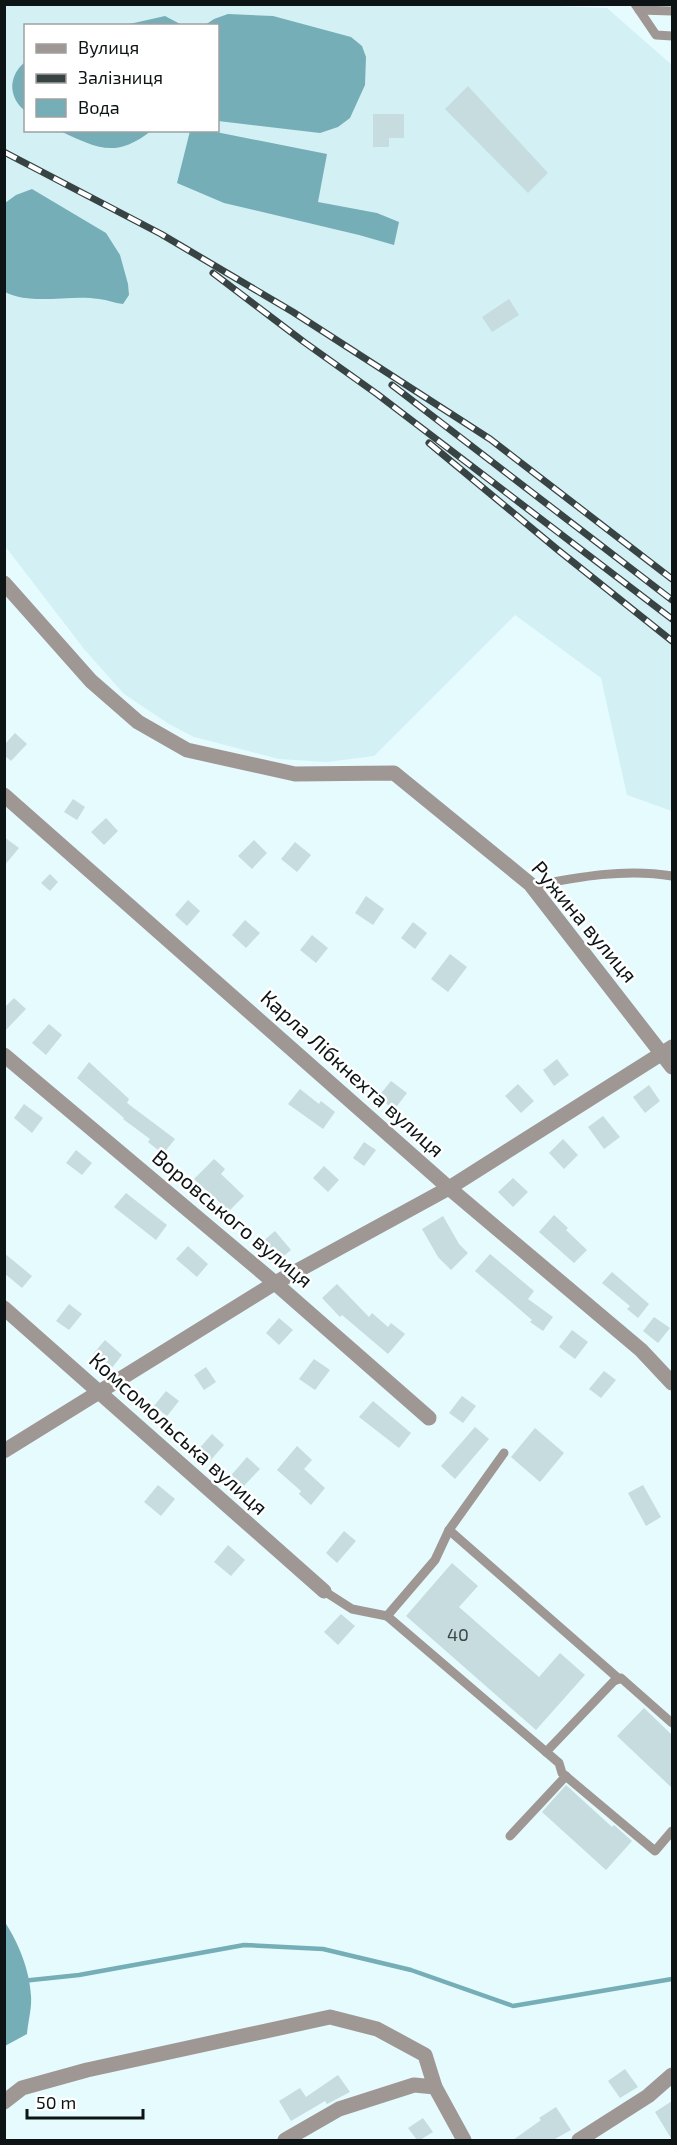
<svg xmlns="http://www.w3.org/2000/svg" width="677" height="2145" font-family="'Exo 2',sans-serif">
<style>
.built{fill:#d3f0f5;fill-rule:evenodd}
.water{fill:#76aeb7}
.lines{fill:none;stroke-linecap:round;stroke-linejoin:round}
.stream{stroke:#76aeb7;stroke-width:4.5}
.building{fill:#c7dcdf}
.service{stroke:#9f9794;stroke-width:9}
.minor{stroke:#9f9794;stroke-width:15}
.rail-casing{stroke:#384344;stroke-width:7}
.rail{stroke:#fff;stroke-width:4.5;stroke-dasharray:14;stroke-linecap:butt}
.labels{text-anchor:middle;stroke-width:5;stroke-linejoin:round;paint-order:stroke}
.number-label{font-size:18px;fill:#3b4648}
.street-label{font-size:21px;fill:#0c1415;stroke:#fff}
</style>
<rect width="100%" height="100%" fill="#e6fbfe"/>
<path class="built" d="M 498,4 L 607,8 L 672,65 L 672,811 L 627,795 L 601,678 L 515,615 L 374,756 L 327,762 L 279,759 L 194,737 L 169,724 L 124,694 L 84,649 L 5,546 L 5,5 ZM 26,26 L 218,26 L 218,130 L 26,130 Z"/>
<g class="water">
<path d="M 228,14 L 273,16 L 351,37 L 362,46 L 366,57 L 365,85 L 350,118 L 338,127 L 320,133 L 218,121 L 218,26 L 205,25 L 214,19 Z"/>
<path d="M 165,16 L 182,25 L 125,25 Z"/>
<path d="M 25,62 L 25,111 C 8,97 8,76 25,62 Z"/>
<path d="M 60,131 L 151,131 C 115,159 97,148 60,131 Z"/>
<path d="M 190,131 L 211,131 L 327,154 L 318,202 L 377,213 L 399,222 L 394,245 L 359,235 L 224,203 L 177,183 Z"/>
<path d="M 32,189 L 106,233 L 120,255 L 128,284 L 129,295 L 123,304 C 114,303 108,300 99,299 C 69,294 33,306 5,292 L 5,203 L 16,195 Z"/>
<path d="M 4,1921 C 18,1941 30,1971 31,1996 C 32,2008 28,2022 27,2034 L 5,2046 Z"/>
</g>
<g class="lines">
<path class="stream" d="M 22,1981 L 79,1975 L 244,1945 L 323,1949 L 411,1970 L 513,2006 L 672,1979"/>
</g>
<g class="building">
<path d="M 468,86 L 548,173 L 528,193 L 445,109 Z"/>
<path d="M 373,114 L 404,114 L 404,138 L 389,138 L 389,147 L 373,147 Z"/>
<path d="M 509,299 L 519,315 L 492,332 L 482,317 Z"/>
<path d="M 15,733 L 27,744 L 11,761 L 4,755 L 4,745 Z"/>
<path d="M 73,799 L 85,807 L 77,820 L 64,812 Z"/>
<path d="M 106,818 L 118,831 L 104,845 L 91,832 Z"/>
<path d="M 4,837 L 19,848 L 4,866 Z"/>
<path d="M 254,840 L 267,853 L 252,869 L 238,856 Z"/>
<path d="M 295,842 L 311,855 L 297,872 L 281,859 Z"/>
<path d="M 50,874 L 58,882 L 50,891 L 41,883 Z"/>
<path d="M 366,896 L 384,909 L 373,925 L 355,913 Z"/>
<path d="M 188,900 L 200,911 L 187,926 L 175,915 Z"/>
<path d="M 245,920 L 260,933 L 246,948 L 232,935 Z"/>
<path d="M 413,922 L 427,933 L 415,949 L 401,938 Z"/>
<path d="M 312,935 L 328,948 L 316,963 L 300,950 Z"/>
<path d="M 450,954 L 467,967 L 448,992 L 431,979 Z"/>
<path d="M 14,998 L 26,1009 L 4,1032 L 4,1008 Z"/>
<path d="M 49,1024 L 62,1035 L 46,1055 L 32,1043 Z"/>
<path d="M 557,1059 L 569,1075 L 554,1086 L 543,1070 Z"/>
<path d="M 89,1062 L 129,1099 L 127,1103 L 175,1139 L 163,1154 L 148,1142 L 150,1139 L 123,1119 L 124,1118 L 77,1078 Z"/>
<path d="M 391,1081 L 407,1093 L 394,1110 L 378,1097 Z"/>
<path d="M 518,1084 L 534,1101 L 521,1113 L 505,1096 Z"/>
<path d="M 649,1085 L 660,1101 L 645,1113 L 633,1097 Z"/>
<path d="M 300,1089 L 319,1104 L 321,1101 L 335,1112 L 323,1129 L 288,1104 Z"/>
<path d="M 24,1104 L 43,1118 L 32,1133 L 14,1118 Z"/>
<path d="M 603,1116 L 620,1137 L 604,1149 L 588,1127 Z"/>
<path d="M 563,1139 L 578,1155 L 564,1169 L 549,1153 Z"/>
<path d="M 364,1142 L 376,1150 L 364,1166 L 353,1158 Z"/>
<path d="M 76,1150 L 92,1163 L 82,1175 L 66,1163 Z"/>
<path d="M 214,1159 L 225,1169 L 221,1174 L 244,1196 L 229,1211 L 194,1179 Z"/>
<path d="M 324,1166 L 339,1180 L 328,1192 L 313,1178 Z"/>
<path d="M 513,1178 L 528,1192 L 513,1207 L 498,1192 Z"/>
<path d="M 126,1193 L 167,1225 L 156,1240 L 114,1207 Z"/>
<path d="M 554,1215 L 568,1228 L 566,1230 L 587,1250 L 574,1263 L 539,1232 Z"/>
<path d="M 443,1216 L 459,1244 L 468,1253 L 451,1270 L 438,1257 L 422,1229 Z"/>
<path d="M 275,1231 L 291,1250 L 278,1261 L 262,1242 Z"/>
<path d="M 188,1246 L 208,1264 L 197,1277 L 176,1259 Z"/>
<path d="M 4,1253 L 32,1276 L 22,1288 L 4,1273 Z"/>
<path d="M 490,1254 L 534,1291 L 528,1299 L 553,1317 L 543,1331 L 530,1322 L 532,1320 L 475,1271 Z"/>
<path d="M 612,1272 L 649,1304 L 638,1318 L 627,1309 L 630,1306 L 602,1283 Z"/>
<path d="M 337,1284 L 369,1317 L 372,1313 L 388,1327 L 391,1323 L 405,1334 L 388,1354 L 342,1315 L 340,1317 L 322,1298 Z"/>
<path d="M 69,1304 L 82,1314 L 69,1330 L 56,1321 Z"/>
<path d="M 654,1317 L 670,1328 L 658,1343 L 643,1331 Z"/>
<path d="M 279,1318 L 293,1330 L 279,1345 L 266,1333 Z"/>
<path d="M 572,1330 L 588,1342 L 575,1359 L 559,1347 Z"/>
<path d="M 105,1340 L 122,1355 L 111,1369 L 93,1354 Z"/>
<path d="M 314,1359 L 330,1370 L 315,1390 L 299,1379 Z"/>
<path d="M 206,1367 L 216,1382 L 204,1390 L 194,1375 Z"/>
<path d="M 604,1371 L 616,1380 L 601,1398 L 589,1389 Z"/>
<path d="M 166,1391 L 179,1401 L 167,1416 L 154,1406 Z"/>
<path d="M 462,1396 L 476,1406 L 463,1423 L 449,1413 Z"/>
<path d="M 373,1401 L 411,1433 L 399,1448 L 359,1417 Z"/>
<path d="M 475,1427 L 489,1439 L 455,1479 L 441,1466 Z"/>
<path d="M 535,1428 L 564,1453 L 540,1482 L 511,1457 Z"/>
<path d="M 212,1434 L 224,1445 L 209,1462 L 197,1451 Z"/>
<path d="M 297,1446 L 312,1460 L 304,1469 L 325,1488 L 311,1505 L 299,1494 L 301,1491 L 277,1470 Z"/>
<path d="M 247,1457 L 260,1469 L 239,1491 L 227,1480 Z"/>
<path d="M 158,1485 L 175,1499 L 161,1516 L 144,1502 Z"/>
<path d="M 643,1485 L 661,1517 L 646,1526 L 628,1493 Z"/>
<path d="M 344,1531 L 356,1541 L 337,1563 L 326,1553 Z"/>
<path d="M 228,1545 L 245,1560 L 231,1576 L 214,1562 Z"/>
<path d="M 452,1563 L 478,1586 L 459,1607 L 539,1677 L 560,1653 L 585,1675 L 536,1730 L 406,1616 Z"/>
<path d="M 341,1614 L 355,1626 L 338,1645 L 324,1632 Z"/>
<path d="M 644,1708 L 672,1735 L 672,1788 L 617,1736 Z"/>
<path d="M 566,1785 L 612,1827 L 614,1825 L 632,1841 L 606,1870 L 542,1812 Z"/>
<path d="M 625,2069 L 638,2087 L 620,2098 L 608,2081 Z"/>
<path d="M 338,2075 L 350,2092 L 327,2104 L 325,2101 L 291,2121 L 279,2101 L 300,2088 L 306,2097 Z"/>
<path d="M 672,2101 L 672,2140 L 655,2112 Z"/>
<path d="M 556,2107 L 571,2130 L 553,2140 L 513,2140 L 541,2120 L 539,2118 Z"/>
<path d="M 423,2118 L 433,2132 L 420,2140 L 417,2140 L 408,2128 Z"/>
</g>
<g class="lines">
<g class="service">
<path d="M 635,4 L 656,35 L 672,36"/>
<path d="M 639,10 L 672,11"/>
<path d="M 532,886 C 578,877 625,868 672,876"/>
<path d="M 449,1530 L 619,1679"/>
<path d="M 324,1591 L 352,1609 L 387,1616 L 435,1560 L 449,1530 L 504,1453"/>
<path d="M 387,1616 L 559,1763 L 562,1773 L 655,1851 L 672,1831"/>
<path d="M 546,1752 L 614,1681 L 621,1678 L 672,1723"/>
<path d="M 510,1836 L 566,1776"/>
</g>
<g class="minor">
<path d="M 4,583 L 91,681 L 138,722 L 187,750 L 295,774 L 394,773 L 530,884 L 672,1067"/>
<path d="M 4,795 L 449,1188 L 641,1350 L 672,1383"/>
<path d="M 4,1055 L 275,1283 L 429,1418"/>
<path d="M 4,1308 L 324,1591"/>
<path d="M 4,1451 L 275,1283 L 449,1188 L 672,1047"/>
<path d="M 4,2102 L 22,2088 L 87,2070 L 330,2017 L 377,2029 L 425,2055 L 435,2087"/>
<path d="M 285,2140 L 339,2109 L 414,2085 L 435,2087 L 464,2140"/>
<path d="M 579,2140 L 648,2096 L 672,2075"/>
</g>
<defs>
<g id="rail">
<path d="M 4,152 L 161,234 L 293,312 L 490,439 L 672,579"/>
<path d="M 213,273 L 304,342 L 377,394 L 672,619"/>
<path d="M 392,385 L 672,600"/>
<path d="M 429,443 L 558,550 L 672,641"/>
</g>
</defs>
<use href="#rail" class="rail-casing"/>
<use href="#rail" class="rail"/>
</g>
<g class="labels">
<g class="number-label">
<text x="458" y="1641">40</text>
</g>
<g class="street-label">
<text transform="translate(584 922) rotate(50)" y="7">Ружина вулиця</text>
<text transform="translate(352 1074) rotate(42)" y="7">Карла Лібкнехта вулиця</text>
<text transform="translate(232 1219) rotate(40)" y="7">Воровського вулиця</text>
<text transform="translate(178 1434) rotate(42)" y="7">Комсомольська вулиця</text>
</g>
</g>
<rect width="677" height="2145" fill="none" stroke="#0c1415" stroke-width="12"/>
<rect x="24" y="24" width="195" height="108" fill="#ffffff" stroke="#9ea1a1" stroke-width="1.5"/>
<rect x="36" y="44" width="30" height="9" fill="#9f9794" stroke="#9ea1a1" stroke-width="1.5"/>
<text x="78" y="54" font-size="18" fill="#0c1415">Вулиця</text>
<rect x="36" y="74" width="30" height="9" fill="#384344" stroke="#9ea1a1" stroke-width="1.5"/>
<text x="78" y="84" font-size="18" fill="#0c1415">Залізниця</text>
<rect x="36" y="99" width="30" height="18" fill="#76aeb7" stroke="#9ea1a1" stroke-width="1.5"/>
<text x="78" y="114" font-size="18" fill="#0c1415">Вода</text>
<path d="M27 2109v9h116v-9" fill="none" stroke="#0c1415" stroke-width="3"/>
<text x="36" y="2109" font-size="18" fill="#0c1415" stroke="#ffffff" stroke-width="4.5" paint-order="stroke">50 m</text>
</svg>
